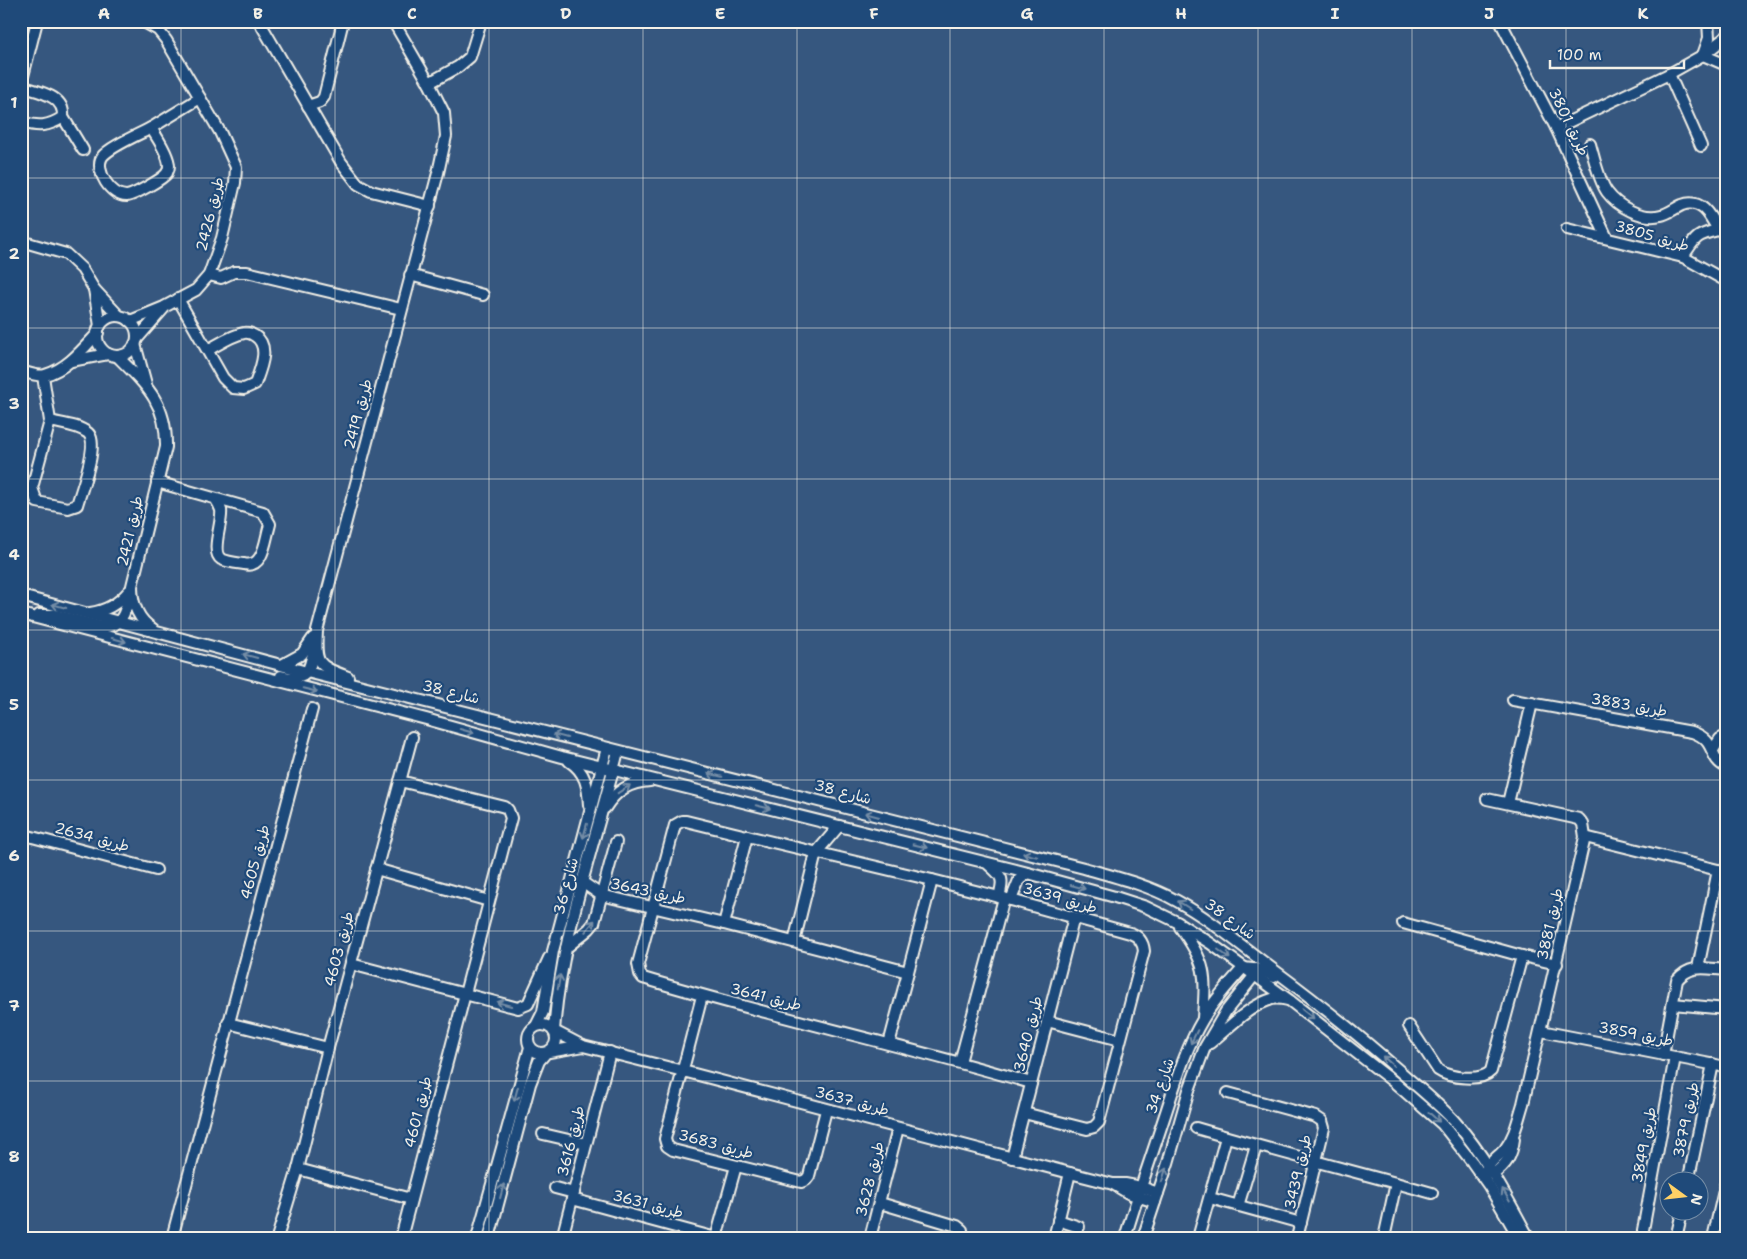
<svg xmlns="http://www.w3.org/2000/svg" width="1747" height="1259" font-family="'Shantell Sans','Playpen Sans Arabic',sans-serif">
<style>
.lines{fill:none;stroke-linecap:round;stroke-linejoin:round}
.minor-casing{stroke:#f4f1e8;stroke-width:14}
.minor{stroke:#1f4a7a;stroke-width:10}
.oneway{stroke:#748da6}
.grid{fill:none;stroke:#f4f1e8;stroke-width:1;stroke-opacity:0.55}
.labels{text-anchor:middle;stroke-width:4.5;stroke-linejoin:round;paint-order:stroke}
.street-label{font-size:15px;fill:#f4f1e8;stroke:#1f4a7a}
.neatline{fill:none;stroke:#f4f1e8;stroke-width:2}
.grid-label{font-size:16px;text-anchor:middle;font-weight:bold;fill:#f4f1e8}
</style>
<rect width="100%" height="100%" fill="#36577f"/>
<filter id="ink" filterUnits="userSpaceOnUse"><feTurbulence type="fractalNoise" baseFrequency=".02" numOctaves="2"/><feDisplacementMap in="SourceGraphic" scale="10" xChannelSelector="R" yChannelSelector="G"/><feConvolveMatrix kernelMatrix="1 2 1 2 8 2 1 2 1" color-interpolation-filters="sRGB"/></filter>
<g filter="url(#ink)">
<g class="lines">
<defs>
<g id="minor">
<path d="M 259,21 L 341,162 L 358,184 L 371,191 L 430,206"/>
<path d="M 1500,21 L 1556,128 L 1607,238"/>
<path d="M 1708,21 L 1709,38 L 1703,55 L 1726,65"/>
<path d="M 1669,74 L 1701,146"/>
<path d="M 429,83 L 458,67 L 470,57 L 481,21"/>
<path d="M 21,84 L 37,21"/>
<path d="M 21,86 C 38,92 65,95 63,117 L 83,150"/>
<path d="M 308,106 L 320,102 L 324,97 L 343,21"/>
<path d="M 21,122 C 38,127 48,127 63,117"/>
<path d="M 151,128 C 157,137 169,155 169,166 C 169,168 168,171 167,173 C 163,179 134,195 127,196 C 111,197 94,170 102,157 C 109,147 140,134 151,128 Z"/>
<path d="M 151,128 L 200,98"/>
<path d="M 1556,128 L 1669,74 L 1703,55 L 1726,37"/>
<path d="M 1590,144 C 1594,158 1599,181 1607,192 C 1618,207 1642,220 1661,215 C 1668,214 1675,208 1682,205 C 1701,198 1710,215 1718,230"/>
<path d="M 1567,229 L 1683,257 L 1726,281"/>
<path d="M 21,241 L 66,254 L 82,269 L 94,289 L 119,316"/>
<path d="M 1683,257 C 1698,232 1699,235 1726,228"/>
<path d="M 209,275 L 221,278 L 234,272 L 247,272 L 401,309"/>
<path d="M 410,275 L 483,295"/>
<path d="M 94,289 L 100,326"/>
<path d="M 178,299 L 223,378 L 233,388 L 244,389 L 255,384 C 260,370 271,346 255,336 C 252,334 249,332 244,333 C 232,335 219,344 208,350"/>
<circle cx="117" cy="336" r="20"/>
<path d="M 130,321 L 164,307 L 196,290 L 209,275 L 222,238 L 235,183 L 236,167 L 220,132 L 166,40 L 158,30 L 142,21"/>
<path d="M 137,339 L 164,308"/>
<path d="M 135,344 L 146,384"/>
<path d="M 117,356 C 146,385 167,403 166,447 L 132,586 C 132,604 137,619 153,629"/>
<path d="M 71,361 L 108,354"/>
<path d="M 21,371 C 28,373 38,377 45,375 C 67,369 83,349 98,333"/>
<path d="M 43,376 L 50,421 L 32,488 L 37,502 L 68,508 L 77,505 C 81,490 100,443 88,433 C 78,425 62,424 50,421"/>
<path d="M 157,482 L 263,512 L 270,524 L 269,528 C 265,542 263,569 244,564 C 237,563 227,562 221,559 C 210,552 223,522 221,510 C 220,507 218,503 216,500"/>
<path d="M 21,596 L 307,672 L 1084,868 C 1116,877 1148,885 1177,901 C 1210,919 1239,944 1270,967 C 1316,1001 1360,1036 1403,1074 C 1421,1090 1440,1105 1456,1123 C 1486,1157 1507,1198 1529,1238"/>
<path d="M 90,613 C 106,611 119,603 129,591"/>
<path d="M 21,614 L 426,719 L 562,757 L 1028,873 L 1115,897 L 1146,907 L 1177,922 L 1210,943 L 1289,1000 L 1395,1083 L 1442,1124 L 1472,1162 L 1489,1186 L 1519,1238"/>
<path d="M 39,615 L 56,615 L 102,627 C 124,627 126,609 130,592"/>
<path d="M 282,665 L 302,654 L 313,638"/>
<path d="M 281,676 C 307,682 309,673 314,649"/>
<path d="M 348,677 C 317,665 315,665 317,631 L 438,173 L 446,136 L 444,113 L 429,83 L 393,21"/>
<path d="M 1513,700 L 1692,732 C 1718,741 1707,758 1726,767"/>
<path d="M 1713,750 L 1720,739 L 1726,736"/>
<path d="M 618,751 C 595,844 561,935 554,1031 L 583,1046 L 683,1071 L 1070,1173 L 1113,1184 L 1125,1184 L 1141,1187 L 1158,1193"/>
<path d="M 569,761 C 586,772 588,787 589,805"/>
<path d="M 400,781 L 505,807 L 508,810 L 511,818 L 401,1238"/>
<path d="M 1508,803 L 1532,703"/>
<path d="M 605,808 C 616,790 630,782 650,781"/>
<path d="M 21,834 L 156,870"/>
<path d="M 747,836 L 686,821 L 682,821 L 675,825 L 638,964 L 640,974 L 643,978 C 772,1017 903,1045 1031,1083"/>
<path d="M 1585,837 L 1726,872"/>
<path d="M 989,865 C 1003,877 1004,879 999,897"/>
<path d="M 376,869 L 489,901"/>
<path d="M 582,882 L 601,895 L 724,924 L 908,972 L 889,1044"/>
<path d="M 1011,900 L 1019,880 L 1028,873"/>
<path d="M 1403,923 L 1522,956 L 1557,964"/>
<path d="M 724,924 L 747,836 L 932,880"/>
<path d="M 1180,927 C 1207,964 1206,974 1203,1018"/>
<path d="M 794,942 L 816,853 L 839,826"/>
<path d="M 566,948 L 589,929 L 594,923 L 616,842"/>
<path d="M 351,964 L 518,1008 L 528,1004 L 549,958"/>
<path d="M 1698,968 L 1718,870"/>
<path d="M 908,972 L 932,880 L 1011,900 L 1130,933 C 1139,936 1143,942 1144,951 L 1099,1122 L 1094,1127 L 1087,1129 L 1024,1113"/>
<path d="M 702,996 L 665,1139 L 667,1146 L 673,1150 L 801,1182 L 806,1180 L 809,1176 L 826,1110"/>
<path d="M 1673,1004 L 1726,1009"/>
<path d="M 1047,1021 L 1120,1040"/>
<path d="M 228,1023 L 328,1048"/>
<circle cx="542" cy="1039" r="14"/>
<path d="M 536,1026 L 543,1012 L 553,951 L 607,748"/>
<path d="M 1409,1026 L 1438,1070 C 1449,1078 1481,1082 1491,1071 L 1522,956"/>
<path d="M 1541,1031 L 1726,1067"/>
<path d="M 1210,1043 C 1229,1028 1248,1006 1272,999 C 1277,998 1283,999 1288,1000"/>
<path d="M 549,1052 L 583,1046"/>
<path d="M 1663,1055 L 1677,980 C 1691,963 1707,969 1726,970"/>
<path d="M 960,1062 L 1004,898"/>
<path d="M 1228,1093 L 1316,1117 L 1322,1121 L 1324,1128 L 1297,1238"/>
<path d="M 1196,1128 C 1274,1151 1353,1171 1432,1193"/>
<path d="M 543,1134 L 586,1144"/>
<path d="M 1012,1158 L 1074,917"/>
<path d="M 298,1169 L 411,1199"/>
<path d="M 1486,1170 C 1489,1162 1499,1156 1505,1149 C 1515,1136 1518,1120 1523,1104 L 1585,837 L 1583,824 L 1579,819 L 1487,799"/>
<path d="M 1488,1172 L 1493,1174 C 1507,1165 1512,1155 1514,1139"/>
<path d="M 1688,1182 L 1713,1064"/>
<path d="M 1113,1184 L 1128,1193 L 1155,1202"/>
<path d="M 555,1188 L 574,1193"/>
<path d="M 1210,1198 L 1301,1223"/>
<path d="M 572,1199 L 716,1238"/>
<path d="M 880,1203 L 957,1226 L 962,1230 L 962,1238"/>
<path d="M 1238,1206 L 1256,1146"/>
<path d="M 1058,1220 L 1079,1227"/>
<path d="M 172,1238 L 312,709"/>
<path d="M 277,1238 L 298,1169 L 328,1048 L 412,737"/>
<path d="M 477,1238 L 530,1047"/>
<path d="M 489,1238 L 530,1084 L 539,1061 L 545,1054"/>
<path d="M 562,1238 L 610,1052"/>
<path d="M 716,1238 L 736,1166"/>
<path d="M 870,1238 L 898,1128"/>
<path d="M 1054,1238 L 1070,1173"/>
<path d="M 1125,1238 C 1137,1197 1151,1158 1164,1118 C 1175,1085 1185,1049 1203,1019 C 1214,1000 1229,984 1243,968 L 1262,970 L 1274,977"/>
<path d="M 1143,1238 L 1168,1163 L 1189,1090 L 1205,1047 L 1226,1011 L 1254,976 L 1256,969"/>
<path d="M 1198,1238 L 1226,1137"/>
<path d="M 1384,1238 L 1396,1183"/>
<path d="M 1643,1238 L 1643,1230 L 1675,1057"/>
<path d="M 1676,1238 L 1682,1212"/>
<path d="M 1713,1238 L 1726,1182"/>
</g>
</defs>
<use href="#minor" class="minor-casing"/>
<use href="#minor" class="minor"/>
</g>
<defs><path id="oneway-shaft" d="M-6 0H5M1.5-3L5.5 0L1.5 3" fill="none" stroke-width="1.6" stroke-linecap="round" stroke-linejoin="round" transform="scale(1.25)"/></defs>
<g class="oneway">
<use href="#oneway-shaft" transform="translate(59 606) rotate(-165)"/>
<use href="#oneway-shaft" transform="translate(119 640) rotate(15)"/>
<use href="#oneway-shaft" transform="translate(250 656) rotate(-165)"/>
<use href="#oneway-shaft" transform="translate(310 690) rotate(14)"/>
<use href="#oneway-shaft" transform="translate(467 731) rotate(16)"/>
<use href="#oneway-shaft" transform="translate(560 736) rotate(-165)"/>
<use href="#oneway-shaft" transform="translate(715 775) rotate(-166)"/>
<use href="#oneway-shaft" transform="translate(624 789) rotate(-33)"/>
<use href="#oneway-shaft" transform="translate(763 807) rotate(14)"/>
<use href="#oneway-shaft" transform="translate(872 815) rotate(-165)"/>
<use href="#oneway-shaft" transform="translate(585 831) rotate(105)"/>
<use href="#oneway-shaft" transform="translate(920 846) rotate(14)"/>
<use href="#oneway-shaft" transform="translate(1030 855) rotate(-166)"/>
<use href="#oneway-shaft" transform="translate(1078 887) rotate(15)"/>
<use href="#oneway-shaft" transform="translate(1184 905) rotate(-148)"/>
<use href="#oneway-shaft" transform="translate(590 926) rotate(-51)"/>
<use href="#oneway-shaft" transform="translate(1224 954) rotate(37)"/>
<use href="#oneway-shaft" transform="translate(559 982) rotate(-80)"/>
<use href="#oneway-shaft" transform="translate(504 1004) rotate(-165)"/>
<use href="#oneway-shaft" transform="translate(1308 1014) rotate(38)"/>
<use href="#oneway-shaft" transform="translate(1194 1037) rotate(116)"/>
<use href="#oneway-shaft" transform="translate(1388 1061) rotate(-138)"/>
<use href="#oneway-shaft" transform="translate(516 1094) rotate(105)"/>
<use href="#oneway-shaft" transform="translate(1434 1117) rotate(42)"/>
<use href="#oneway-shaft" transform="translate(1164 1175) rotate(-72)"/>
<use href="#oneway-shaft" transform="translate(502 1191) rotate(-75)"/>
<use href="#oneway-shaft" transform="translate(1506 1195) rotate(-120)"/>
</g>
</g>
<path class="grid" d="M 181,21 L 181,1238M 335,21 L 335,1238M 489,21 L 489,1238M 643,21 L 643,1238M 797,21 L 797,1238M 950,21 L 950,1238M 1104,21 L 1104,1238M 1258,21 L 1258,1238M 1412,21 L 1412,1238M 1566,21 L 1566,1238M 21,178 L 1726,178M 21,328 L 1726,328M 21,479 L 1726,479M 21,630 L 1726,630M 21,780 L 1726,780M 21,931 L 1726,931M 21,1081 L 1726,1081"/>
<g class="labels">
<g class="street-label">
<text transform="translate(1569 122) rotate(64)" y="5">طريق 3801</text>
<text transform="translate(210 214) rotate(-76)" y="5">طريق 2426</text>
<text transform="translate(1652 236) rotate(16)" y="5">طريق 3805</text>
<text transform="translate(358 414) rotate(-75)" y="5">طريق 2419</text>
<text transform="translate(130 531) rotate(-77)" y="5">طريق 2421</text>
<text transform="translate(451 692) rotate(14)" y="5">شارع 38</text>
<text transform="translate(1629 705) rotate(10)" y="5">طريق 3883</text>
<text transform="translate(843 792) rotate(15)" y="5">شارع 38</text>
<text transform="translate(92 837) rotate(15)" y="5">طريق 2634</text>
<text transform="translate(255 862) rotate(-75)" y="5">طريق 4605</text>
<text transform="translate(566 886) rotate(-75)" y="5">شارع 36</text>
<text transform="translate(648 891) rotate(12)" y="5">طريق 3643</text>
<text transform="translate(1060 898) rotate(16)" y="5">طريق 3639</text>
<text transform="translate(1230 919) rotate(36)" y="5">شارع 38</text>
<text transform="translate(1550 924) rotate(-77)" y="5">طريق 3881</text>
<text transform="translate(339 949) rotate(-75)" y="5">طريق 4603</text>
<text transform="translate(766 997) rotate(14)" y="5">طريق 3641</text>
<text transform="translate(1028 1034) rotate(-76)" y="5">طريق 3640</text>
<text transform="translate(1636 1034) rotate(11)" y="5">طريق 3859</text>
<text transform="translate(1160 1086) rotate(-71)" y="5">شارع 34</text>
<text transform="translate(852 1101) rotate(15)" y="5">طريق 3637</text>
<text transform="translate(418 1112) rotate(-76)" y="5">طريق 4601</text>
<text transform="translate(1686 1120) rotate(-78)" y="5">طريق 3879</text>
<text transform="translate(571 1141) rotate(-76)" y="5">طريق 3616</text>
<text transform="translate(716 1144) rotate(15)" y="5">طريق 3683</text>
<text transform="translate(1644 1145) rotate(-79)" y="5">طريق 3849</text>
<text transform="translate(1298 1172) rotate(-77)" y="5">طريق 3439</text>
<text transform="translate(870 1179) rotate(-76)" y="5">طريق 3628</text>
<text transform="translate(648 1204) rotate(15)" y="5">طريق 3631</text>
</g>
</g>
<rect width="1747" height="1259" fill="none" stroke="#1f4a7a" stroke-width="55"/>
<g transform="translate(1684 1196) rotate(105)"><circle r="24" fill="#1f4a7a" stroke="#748da6"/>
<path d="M0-4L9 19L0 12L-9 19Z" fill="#ffd166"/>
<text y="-8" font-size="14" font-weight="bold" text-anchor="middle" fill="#f4f1e8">N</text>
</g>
<path d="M1550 60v8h134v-8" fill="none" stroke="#f4f1e8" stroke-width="2.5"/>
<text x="1557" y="60" font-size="15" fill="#f4f1e8" stroke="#1f4a7a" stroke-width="4" paint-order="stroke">100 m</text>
<rect x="28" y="28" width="1692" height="1204" class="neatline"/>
<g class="grid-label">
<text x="104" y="19">A</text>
<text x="258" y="19">B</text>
<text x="412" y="19">C</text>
<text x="566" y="19">D</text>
<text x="720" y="19">E</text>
<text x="874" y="19">F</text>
<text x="1027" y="19">G</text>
<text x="1181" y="19">H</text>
<text x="1335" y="19">I</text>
<text x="1489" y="19">J</text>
<text x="1643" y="19">K</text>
<text x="14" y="108">1</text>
<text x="14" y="259">2</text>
<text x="14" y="409">3</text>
<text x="14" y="560">4</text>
<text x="14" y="710">5</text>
<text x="14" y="861">6</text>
<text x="14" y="1011">7</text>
<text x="14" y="1162">8</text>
</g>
</svg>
